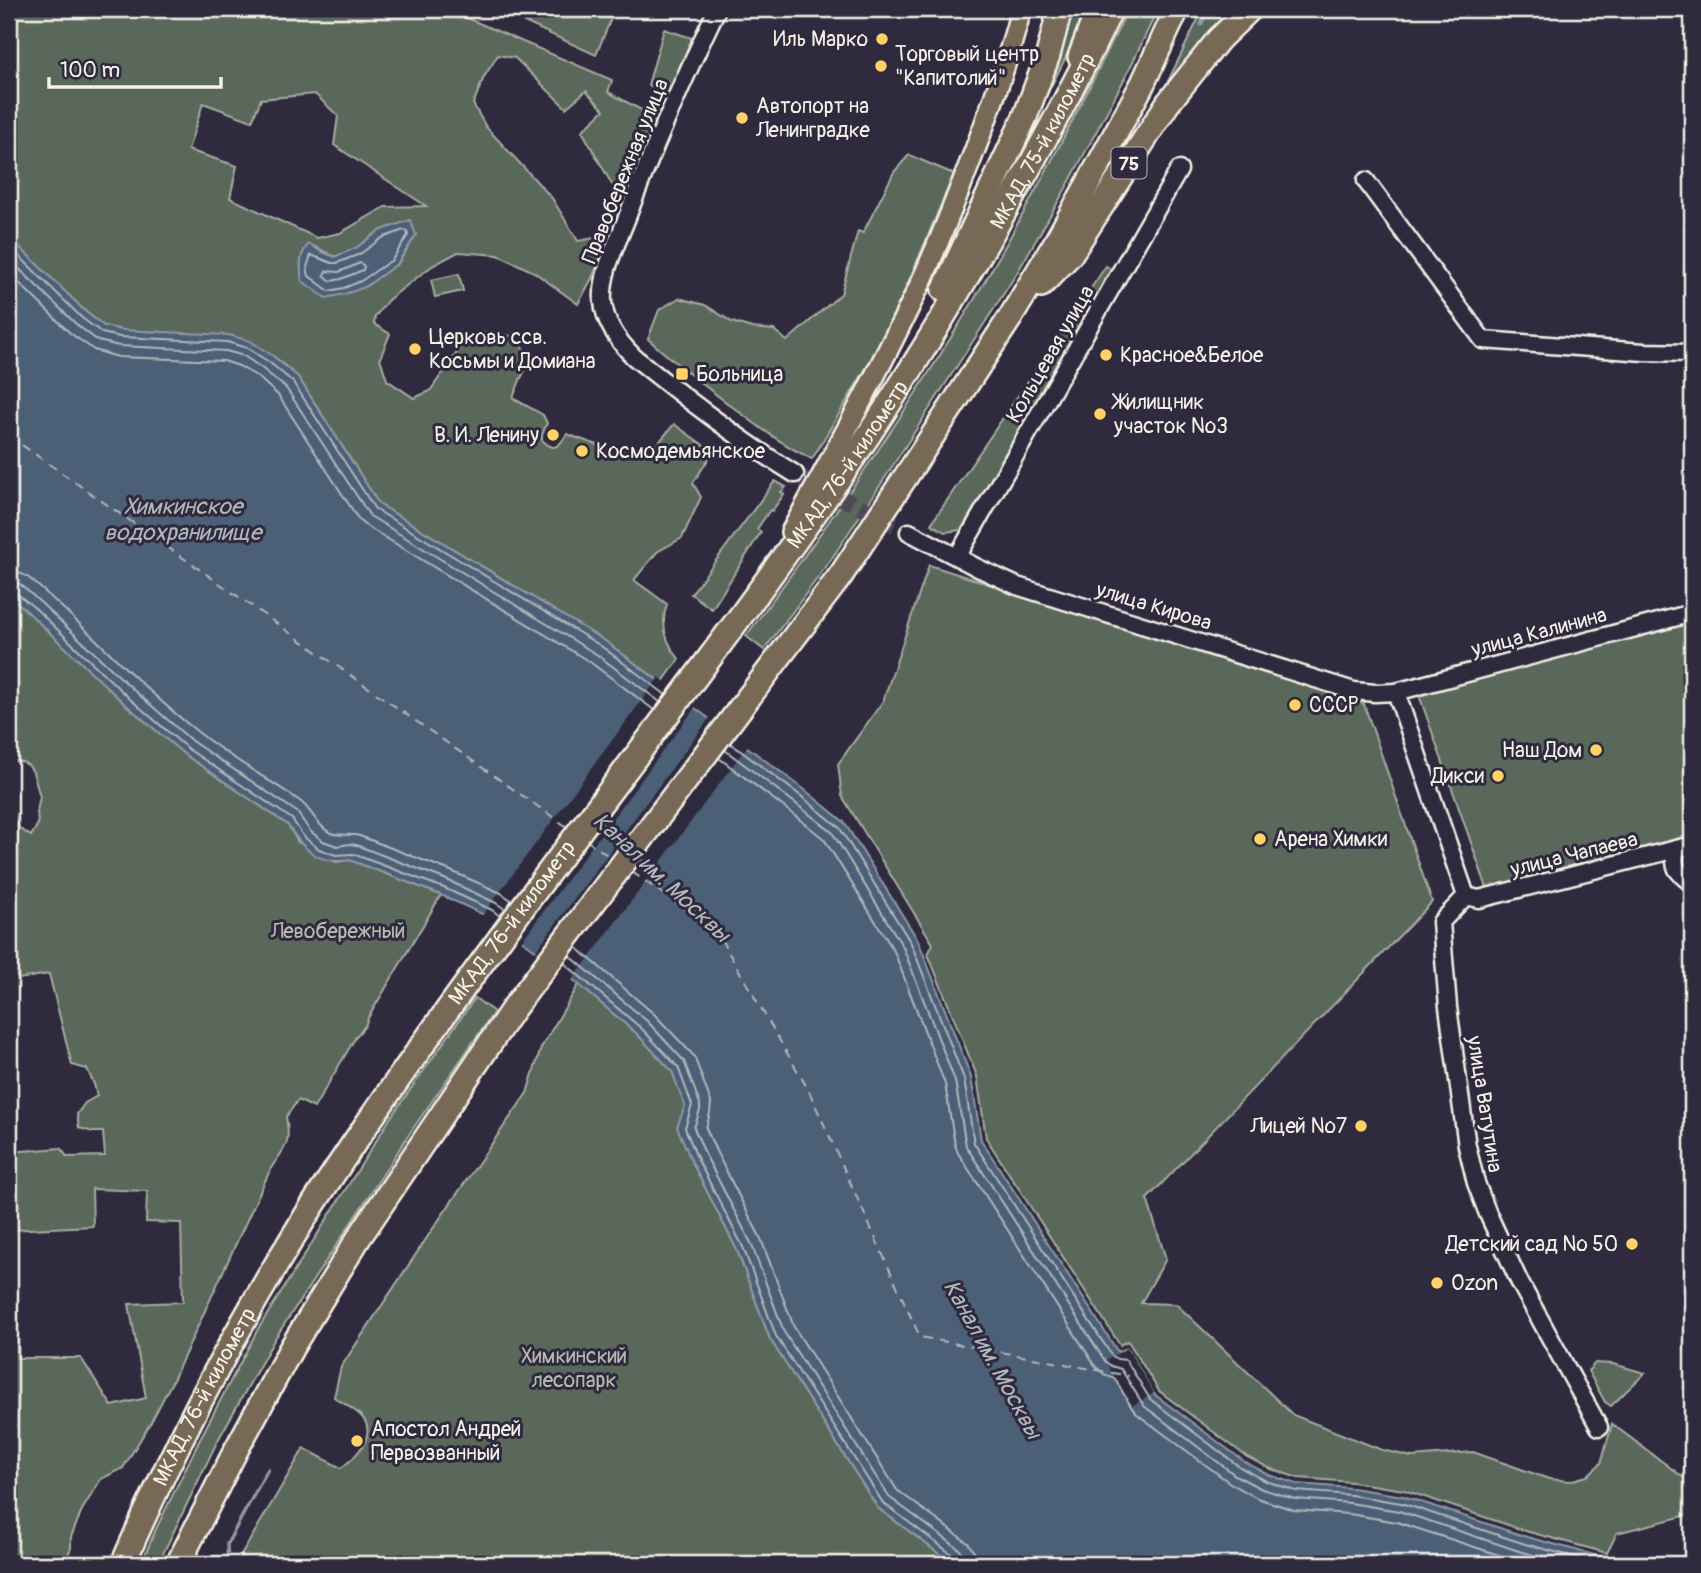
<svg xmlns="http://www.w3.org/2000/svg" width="1701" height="1573" font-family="Pangolin,sans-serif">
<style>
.green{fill:#5a675c;stroke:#a7aca2;stroke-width:2;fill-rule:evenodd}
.water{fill:#4c5f77;stroke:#8f99a4;stroke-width:2}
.pier{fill:#2f2a3d}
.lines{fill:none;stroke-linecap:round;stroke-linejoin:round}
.shore{stroke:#b1b7bb;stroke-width:2}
.stream{stroke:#8f99a4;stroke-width:3.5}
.ferry{stroke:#b1b7bb;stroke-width:2;stroke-dasharray:9 7;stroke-linecap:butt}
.minor-tunnel{stroke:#4d4857;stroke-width:16;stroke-dasharray:16 8;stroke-linecap:butt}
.minor-casing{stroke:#f4f1e8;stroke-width:21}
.major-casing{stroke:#f4f1e8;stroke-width:24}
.highway-casing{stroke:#f4f1e8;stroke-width:28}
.minor{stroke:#2f2a3d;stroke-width:16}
.major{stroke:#776954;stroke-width:19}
.highway{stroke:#776954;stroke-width:23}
.poi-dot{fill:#ffd166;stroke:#2f2a3d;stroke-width:2.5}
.labels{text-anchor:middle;stroke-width:6;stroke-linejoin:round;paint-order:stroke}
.shield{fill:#2f2a3d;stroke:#b9b5b5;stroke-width:2}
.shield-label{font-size:19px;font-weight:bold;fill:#f4f1e8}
.poi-label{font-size:21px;fill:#f4f1e8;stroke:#2f2a3d;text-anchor:start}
.street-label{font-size:21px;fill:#f4f1e8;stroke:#2f2a3d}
.park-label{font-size:21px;fill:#b6bab0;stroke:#2f2a3d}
.water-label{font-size:23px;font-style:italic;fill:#b1b7bb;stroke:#2f2a3d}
</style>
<rect width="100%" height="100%" fill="#2f2a3d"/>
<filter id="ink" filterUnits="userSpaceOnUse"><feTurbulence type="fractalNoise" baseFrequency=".0143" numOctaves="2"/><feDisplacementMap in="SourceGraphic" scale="14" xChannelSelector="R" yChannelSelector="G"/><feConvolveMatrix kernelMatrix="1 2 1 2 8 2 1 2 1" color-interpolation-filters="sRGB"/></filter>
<g filter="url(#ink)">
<g class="green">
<path d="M 9,9 L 446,9 L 612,80 L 608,92 L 658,119 L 627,193 L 614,188 L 582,131 L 604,110 L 586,91 L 566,108 L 515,58 L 498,55 L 484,77 L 473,104 L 486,127 L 552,198 L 578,241 L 611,235 L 591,280 L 578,304 L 534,272 L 498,255 L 458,252 L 432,266 L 388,300 L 375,317 L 374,324 L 390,334 L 380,358 L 387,380 L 414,398 L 430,391 L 467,338 L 485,333 L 512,336 L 532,358 L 521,378 L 513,398 L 543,415 L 547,423 L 542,435 L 542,440 C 555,453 559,446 567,434 C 599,446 616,453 651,452 L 674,424 L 713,452 L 693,483 L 701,497 L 682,538 L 657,552 L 634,580 L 667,604 C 660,624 666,643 679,659 L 662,683 L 605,641 L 379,504 L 298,377 L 273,356 L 121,330 L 104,326 L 87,313 L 9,237 ZM 315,94 L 338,116 L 334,145 L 426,206 L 385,207 L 340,233 L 317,238 L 230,198 L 237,166 L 188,150 L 203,103 L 252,121 L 261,99 ZM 379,231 L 416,235 L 397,265 L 314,288 L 302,281 C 300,267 299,254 309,244 L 335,257 L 356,248 Z"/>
<path d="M 496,9 L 615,9 L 596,55 Z"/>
<path d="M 1070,9 L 1085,9 L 1065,59 L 1032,124 Z"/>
<path d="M 1128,9 L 1158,9 L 1128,72 L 1070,181 L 1017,273 L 881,484 L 828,564 L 764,650 L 746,636 C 832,520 915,401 988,276 C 1038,189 1084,100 1128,9 Z"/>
<path d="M 1203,9 L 1237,9 L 1156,106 Z"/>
<path d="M 664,29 L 692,38 L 669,94 L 648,85 Z"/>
<path d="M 909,155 L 954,174 L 886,335 L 812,459 C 783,445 763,430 738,411 C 707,388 677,365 648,339 L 659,310 L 679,298 L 705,305 L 732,322 L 752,328 L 774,330 L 787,341 L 841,294 L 858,231 L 863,233 L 894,172 Z"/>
<path d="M 1106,266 L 1116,272 L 961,530 L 945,532 L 931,524 Z"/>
<path d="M 459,274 L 463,291 L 435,297 L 431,280 Z"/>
<path d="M 775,481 L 786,487 L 781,492 L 784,494 L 772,511 L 770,510 L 757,529 L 761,532 L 712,609 L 691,594 Z"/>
<path d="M 929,565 L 1364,704 L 1432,902 L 1147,1199 L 1166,1259 L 1141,1303 L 1176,1304 L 1293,1415 L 1382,1450 L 1412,1457 L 1473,1452 L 1549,1479 L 1569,1481 L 1587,1476 L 1601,1463 L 1612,1424 L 1692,1484 L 1692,1514 L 1617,1533 L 1607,1553 L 1529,1532 L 1404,1490 L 1352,1482 L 1298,1478 L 1271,1469 L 1247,1457 L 1159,1391 L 1128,1341 L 1120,1345 L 986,1138 L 977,1076 L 928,954 L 933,944 L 842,796 L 838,764 L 883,701 Z"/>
<path d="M 9,595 L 30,614 L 125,704 L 184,754 L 288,825 L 298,842 L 336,862 L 350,860 L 441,895 L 368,1018 L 365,1026 L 357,1035 L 314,1108 L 298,1100 L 286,1117 C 291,1145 286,1146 271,1168 L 173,1380 L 151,1422 L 123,1468 L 101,1479 L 82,1510 L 71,1537 L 71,1548 L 64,1564 L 9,1564 L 9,1298 L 15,1298 L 17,1358 L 81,1358 L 112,1406 L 146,1398 L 129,1304 L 183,1302 L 181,1223 L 146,1222 L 147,1191 L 92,1189 L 93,1226 L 9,1230 L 9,1152 L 61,1148 L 67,1157 L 105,1156 L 103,1132 L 93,1132 L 79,1128 L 77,1114 L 85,1103 L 97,1096 L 94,1084 L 87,1069 L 72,1065 L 49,974 L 19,979 L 9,969 L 9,807 L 14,814 L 19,828 L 31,836 L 38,824 L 37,811 L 40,797 L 33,772 L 29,766 L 23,762 L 9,761 Z"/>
<path d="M 1692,620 L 1692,835 L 1487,888 L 1418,692 Z"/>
<path d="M 579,984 L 636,1033 L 672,1071 L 685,1106 L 692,1162 L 737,1250 L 770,1339 L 878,1508 L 953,1564 L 236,1564 L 304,1448 L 341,1468 C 355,1458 378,1435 362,1417 C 355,1409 342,1403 334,1397 L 341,1367 L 434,1227 L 527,1093 L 541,1048 Z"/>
<path d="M 475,998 L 494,1012 L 412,1130 L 274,1340 L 217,1442 L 158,1564 L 141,1564 L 156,1529 L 203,1433 L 258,1329 L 391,1117 Z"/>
<path d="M 1595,1363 L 1613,1364 L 1645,1373 L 1611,1406 L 1605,1402 L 1588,1371 Z"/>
</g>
<g class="water">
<path d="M 410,220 L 416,235 L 397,264 L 365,287 L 345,294 L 326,298 L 302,281 C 300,267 299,254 309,244 L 322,252 L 335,257 L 356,248 L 379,231 Z"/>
<path d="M 9,237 L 87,313 L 104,326 L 121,330 L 229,335 L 250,341 L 273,356 L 298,377 L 379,504 L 605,641 L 805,790 L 844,822 L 918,940 L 971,1077 L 981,1140 L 1118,1352 L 1127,1348 L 1154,1394 L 1245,1462 L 1269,1475 L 1297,1484 L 1352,1488 L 1403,1496 L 1527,1537 L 1598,1556 L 1618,1564 L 953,1564 L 878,1508 L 770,1339 L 737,1250 L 692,1162 L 677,1127 L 685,1106 L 672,1071 L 636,1033 L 551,961 L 489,917 L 441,895 L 350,860 C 319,865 303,850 288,825 L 184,754 L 125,704 L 30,614 L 9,595 Z"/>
</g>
<g class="pier">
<path d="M 659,677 L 697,705 L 520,943 L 481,917 Z"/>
<path d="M 711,716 L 749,744 L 571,982 L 534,953 Z"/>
<path d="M 1127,1348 L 1154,1393 L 1132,1406 L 1105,1361 Z"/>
</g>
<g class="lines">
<g class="shore">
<path d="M 404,230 L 407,231 L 408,235 L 392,260 L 377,270 L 361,281 L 344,288 L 329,291 L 309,276 L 307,267 L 311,255 L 332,263 L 337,263 L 360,254 L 382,238 Z"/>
<path d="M 9,246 L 82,318 L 102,333 L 120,337 L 227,342 L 247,348 L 269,362 L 293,382 L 375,509 L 601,646 L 666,695"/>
<path d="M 9,259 L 76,324 L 98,341 L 119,346 L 226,351 L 244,356 L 263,369 L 286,388 L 370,516 L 596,654 L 660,702"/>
<path d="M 360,263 L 364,266 L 363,270 L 341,279 L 331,281 L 324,275 L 326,271 L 339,272 Z"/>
<path d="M 9,273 L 70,333 L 94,350 L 118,357 L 224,361 L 239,366 L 258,377 L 278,395 L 357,517 L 363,524 L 590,662 L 654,710"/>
<path d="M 9,571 L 20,573 L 29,578 C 87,627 138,685 198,732 C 230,758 267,778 300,801 C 312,810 316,825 329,832 C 338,837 350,833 360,836 L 451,871 L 501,893 L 511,900"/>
<path d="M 9,582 L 20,584 L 40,602 L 136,692 L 193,742 L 297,812 L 310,831 L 323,841 L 337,846 L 350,844 L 356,845 L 447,880 L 496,903 L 505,909"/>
<path d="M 9,591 L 15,592 L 35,608 L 130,699 L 188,749 L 292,819 L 304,837 L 319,849 L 336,855 L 353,854 L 444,888 L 492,910 L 500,916"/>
<path d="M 730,743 L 801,796 L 839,827 L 911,943 L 964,1079 L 974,1143 L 1112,1356 L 1117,1359 L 1126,1360 L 1150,1399 L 1240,1467 L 1266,1481 L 1296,1491 L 1351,1495 L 1401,1503 L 1525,1544 L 1601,1564"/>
<path d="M 725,750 L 795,803 L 832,832 L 903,947 L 955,1081 L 966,1146 L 1105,1361 L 1111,1366 L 1121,1369 L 1144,1406 L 1235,1475 L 1262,1489 L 1295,1499 L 1350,1503 L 1399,1511 L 1522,1552 L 1569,1564"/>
<path d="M 719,758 L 789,811 L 824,839 L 894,951 L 945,1084 L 955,1145 L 958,1153 L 1096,1367 L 1104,1374 L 1115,1379 L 1132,1408 L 1137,1414 L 1230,1483 L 1257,1498 L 1294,1510 L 1349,1514 L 1397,1522 L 1527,1564"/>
<path d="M 576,947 L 654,1014 L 694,1056 L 711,1102 L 710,1113 L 706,1128 L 716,1151 L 761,1239 L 794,1327 L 897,1490 L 968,1543 L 974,1552 L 976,1564"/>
<path d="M 570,956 L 647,1021 L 684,1061 L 700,1104 L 700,1110 L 694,1128 L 706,1156 L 751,1243 L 784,1332 L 889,1497 L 959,1549 L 964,1556 L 965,1564"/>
<path d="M 564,963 L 641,1028 L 678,1067 L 692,1105 L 685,1128 L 698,1160 L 743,1247 L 776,1336 L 883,1503 L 954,1556 L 956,1559 L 957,1564"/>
</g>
<g class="stream">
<path d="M 1201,25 L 1208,9"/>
<path d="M 228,1564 L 227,1544 L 268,1469"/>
</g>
<g class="ferry">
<path d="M 9,436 L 570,829"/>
<path d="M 586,840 L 613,859"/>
<path d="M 632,872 L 716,931 L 808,1089 L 920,1337 L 1129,1376"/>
</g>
<path class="minor-tunnel" d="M 795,474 L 909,532"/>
<defs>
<g id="minor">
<path d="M 717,9 C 684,78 653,148 626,220 C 616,246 601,273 603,302 C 605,324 619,342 634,357 C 686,399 738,439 795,474"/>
<path d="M 1366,181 L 1483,340 L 1644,352 L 1692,353"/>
<path d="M 909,532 L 978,568 L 1017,586 L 1354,691 L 1375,693 L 1396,692 L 1692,613"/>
<path d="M 957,557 L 1179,170"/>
<path d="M 1396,692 L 1466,896"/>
<path d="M 1676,849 C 1672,869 1678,872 1692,884"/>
<path d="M 1466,896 L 1441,922 L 1448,1007 L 1467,1146 L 1476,1183 L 1488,1214 L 1520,1283 L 1599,1427"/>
<path d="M 1466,896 L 1479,899 L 1499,894 L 1692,845"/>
</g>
<g id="major">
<path d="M 1078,57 L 1096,9"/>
<path d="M 791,532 C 834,454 876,377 914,297 C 935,254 952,209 969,165 C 989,114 1008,62 1021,9"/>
</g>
<g id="highway">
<path d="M 1041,285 L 1070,255 L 1168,103 L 1219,39 L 1250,9"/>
<path d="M 944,290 L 1025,117 L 1048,55 L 1060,9"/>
<path id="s1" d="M 123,1564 C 174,1445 235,1330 304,1219 C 340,1162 379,1106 419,1050 C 552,861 699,680 831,490 C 897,396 956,298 1012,198 C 1047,136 1081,73 1111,9"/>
<path d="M 178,1564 L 236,1450 L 292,1347 L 358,1239 L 513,1009 L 841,575 L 1010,318 L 1053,247 L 1099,164 L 1142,85 L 1177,9"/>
</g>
</defs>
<use href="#minor" class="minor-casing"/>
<use href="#major" class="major-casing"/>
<use href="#highway" class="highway-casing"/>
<use href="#minor" class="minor"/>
<use href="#major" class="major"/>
<use href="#highway" class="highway"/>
</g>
</g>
<g class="poi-dot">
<circle cx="882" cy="39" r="7"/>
<circle cx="881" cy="66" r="7"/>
<circle cx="742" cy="118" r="7"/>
<circle cx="415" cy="349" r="7"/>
<circle cx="1106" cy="355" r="7"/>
<rect x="675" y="367" width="14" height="14" rx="3.5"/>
<circle cx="1100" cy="414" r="7"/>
<circle cx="553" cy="435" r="7"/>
<circle cx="582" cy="451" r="7"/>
<circle cx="1295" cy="705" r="7"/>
<circle cx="1596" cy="750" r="7"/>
<circle cx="1498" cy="776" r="7"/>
<circle cx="1260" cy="839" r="7"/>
<circle cx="1361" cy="1126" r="7"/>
<circle cx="1632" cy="1244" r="7"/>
<circle cx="1437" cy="1283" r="7"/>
<circle cx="357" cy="1441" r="7"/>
</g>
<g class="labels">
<rect class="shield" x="1111.5" y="147.5" width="35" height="31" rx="5"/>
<g class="shield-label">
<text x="1129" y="170">75</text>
</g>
<g class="poi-label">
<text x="868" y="46" text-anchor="end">Иль Марко</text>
<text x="895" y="61">Торговый центр<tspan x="895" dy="24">"Капитолий"</tspan></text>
<text x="756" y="113">Автопорт на<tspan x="756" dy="24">Ленинградке</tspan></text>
<text x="429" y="344">Церковь ссв.<tspan x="429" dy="24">Косьмы и Домиана</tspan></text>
<text x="1120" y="362">Красное&amp;Белое</text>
<text x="696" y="381">Больница</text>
<text x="1114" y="409">Жилищник<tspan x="1114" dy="24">участок №3</tspan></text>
<text x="539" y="442" text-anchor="end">В. И. Ленину</text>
<text x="596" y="458">Космодемьянское</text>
<text x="1309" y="712">СССР</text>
<text x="1582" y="757" text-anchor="end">Наш Дом</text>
<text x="1484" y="783" text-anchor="end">Дикси</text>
<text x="1274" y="846">Арена Химки</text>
<text x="1347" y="1133" text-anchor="end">Лицей №7</text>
<text x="1618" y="1251" text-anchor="end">Детский сад № 50</text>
<text x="1451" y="1290">Ozon</text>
<text x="371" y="1436">Апостол Андрей<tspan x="371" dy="24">Первозванный</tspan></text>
</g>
<g class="street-label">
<text dy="7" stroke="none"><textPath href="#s1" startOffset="1698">МКАД, 75-й километр</textPath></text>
<text transform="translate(625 171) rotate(-68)" y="7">Правобережная улица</text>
<text transform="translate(1050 354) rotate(-60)" y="7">Кольцевая улица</text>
<text dy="7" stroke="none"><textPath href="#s1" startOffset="1320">МКАД, 76-й километр</textPath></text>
<text transform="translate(1154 606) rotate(17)" y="7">улица Кирова</text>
<text transform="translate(1539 632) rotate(-15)" y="7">улица Калинина</text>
<text transform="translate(1574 854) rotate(-14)" y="7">улица Чапаева</text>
<text dy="7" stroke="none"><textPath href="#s1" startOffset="752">МКАД, 76-й километр</textPath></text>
<text transform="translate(1485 1104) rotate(81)" y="7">улица Ватутина</text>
<text dy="7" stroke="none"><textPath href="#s1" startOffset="186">МКАД, 76-й километр</textPath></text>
</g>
<g class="park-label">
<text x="338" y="938">Левобережный</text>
<text x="574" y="1363">Химкинский<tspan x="574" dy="24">лесопарк</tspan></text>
</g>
<g class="water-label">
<text x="183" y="514">Химкинское<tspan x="183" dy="26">водохранилище</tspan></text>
<text transform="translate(662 877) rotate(43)" y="8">Канал им. Москвы</text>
<text transform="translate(993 1359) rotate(61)" y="8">Канал им. Москвы</text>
</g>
</g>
<rect width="1701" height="1573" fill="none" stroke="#2f2a3d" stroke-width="35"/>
<rect x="18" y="18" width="1666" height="1538" fill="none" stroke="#f4f1e8" stroke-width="2.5" filter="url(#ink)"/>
<path d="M49 77v10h172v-10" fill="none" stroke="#f4f1e8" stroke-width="3.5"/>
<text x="60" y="77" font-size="21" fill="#f4f1e8" stroke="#2f2a3d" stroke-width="5" paint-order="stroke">100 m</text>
</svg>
